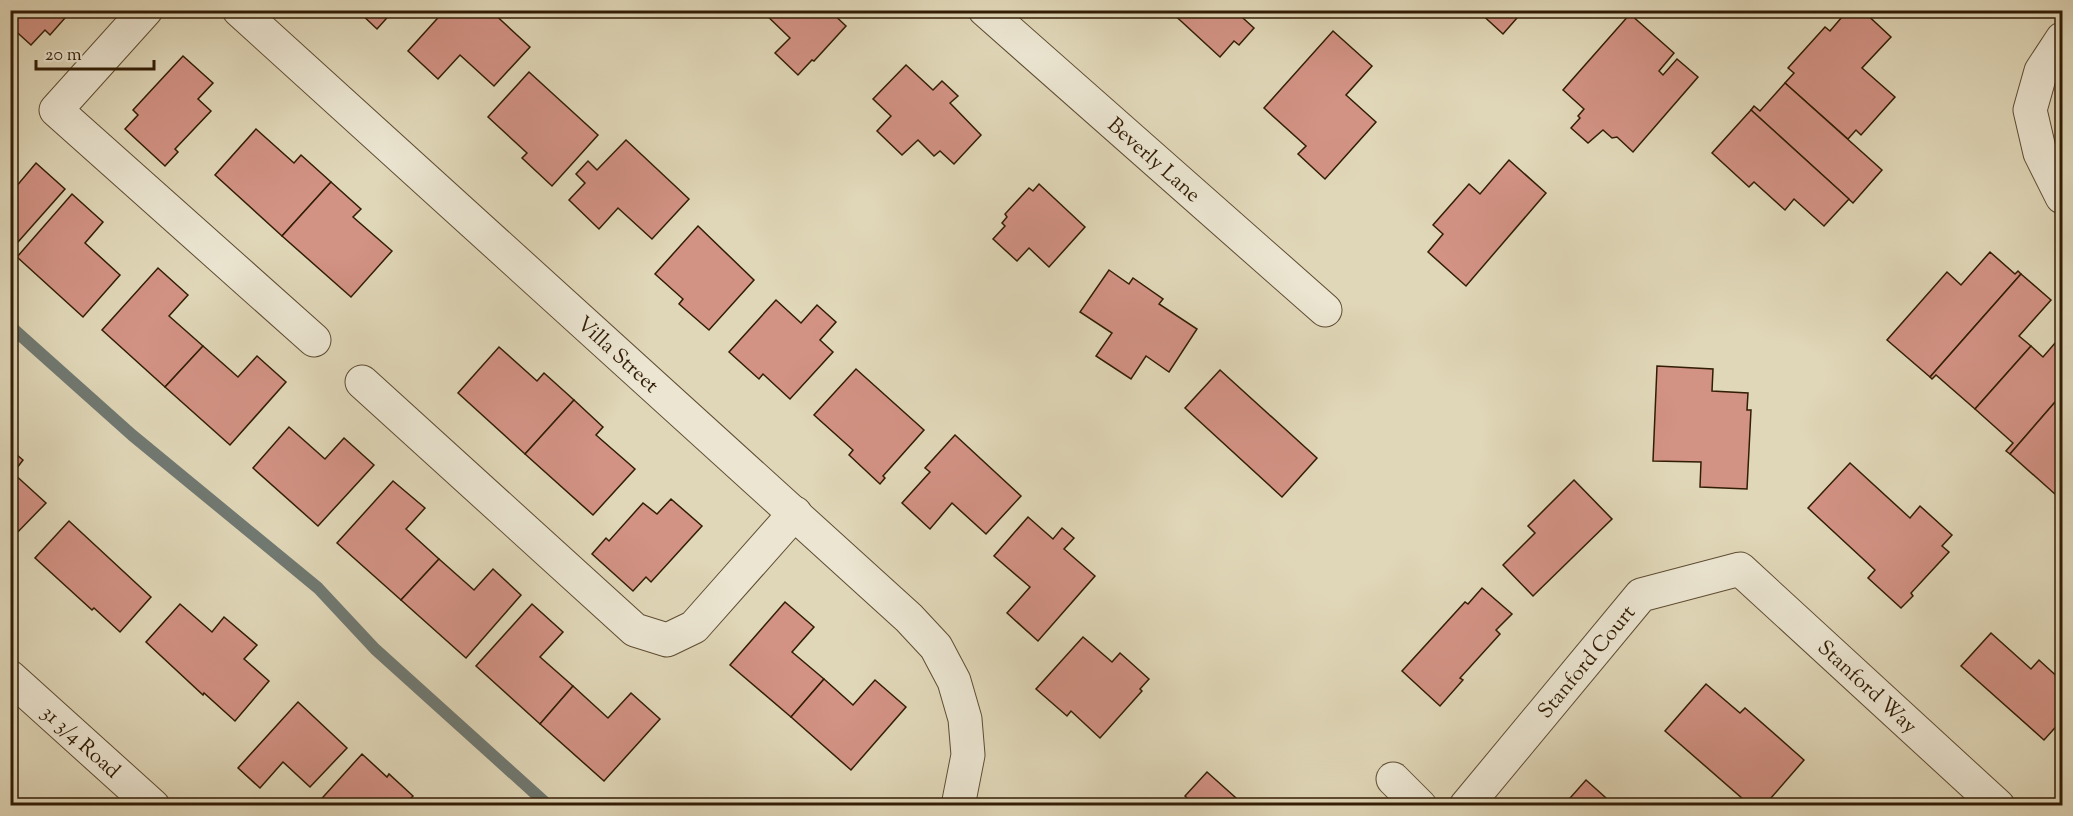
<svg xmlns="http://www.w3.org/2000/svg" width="2073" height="816" font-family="'Sorts Mill Goudy',serif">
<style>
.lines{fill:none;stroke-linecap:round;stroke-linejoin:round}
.stream{stroke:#707972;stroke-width:12}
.building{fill:#d29284;stroke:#321d05;stroke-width:1.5}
.minor-casing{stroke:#5e4c32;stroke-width:35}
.minor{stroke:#ebe5d1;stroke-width:33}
.labels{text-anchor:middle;stroke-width:5;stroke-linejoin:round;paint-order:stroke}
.street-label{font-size:21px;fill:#321d05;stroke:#ebe5d1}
</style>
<rect width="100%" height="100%" fill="#e0d7b8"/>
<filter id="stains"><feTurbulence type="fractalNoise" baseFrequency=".00333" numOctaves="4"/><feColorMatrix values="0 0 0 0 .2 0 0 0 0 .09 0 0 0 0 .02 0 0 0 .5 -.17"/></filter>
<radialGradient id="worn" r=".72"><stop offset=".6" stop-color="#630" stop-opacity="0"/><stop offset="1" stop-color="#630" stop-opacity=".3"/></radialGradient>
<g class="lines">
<path class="stream" d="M 10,326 L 132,435 L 318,588 L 375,649 L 549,806"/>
</g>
<g class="building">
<path d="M 10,10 L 72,10 L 50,35 L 45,30 L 31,45 L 10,26 Z"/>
<path d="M 357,10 L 394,10 L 377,29 Z"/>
<path d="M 445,10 L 490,10 L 530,47 L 494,86 L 460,55 L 438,79 L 408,51 Z"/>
<path d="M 761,10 L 829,10 L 846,26 L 814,61 L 812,60 L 798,75 L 775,53 L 790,38 Z"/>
<path d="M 1169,10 L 1234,10 L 1254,28 L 1239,45 L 1234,41 L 1220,57 Z"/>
<path d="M 1477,10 L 1524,10 L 1503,34 Z"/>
<path d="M 1848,10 L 1862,10 L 1891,37 L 1862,68 L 1895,97 L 1861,135 L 1856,130 L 1848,139 L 1785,83 L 1794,73 L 1788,68 L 1825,27 L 1830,31 Z"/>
<path d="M 1630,14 L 1674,53 L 1659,71 L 1663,75 L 1677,59 L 1698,77 L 1633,152 L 1617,137 L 1612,138 L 1603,130 L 1588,143 L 1571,128 L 1580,118 L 1578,116 L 1584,109 L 1563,90 Z"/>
<path d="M 1333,31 L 1372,66 L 1346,95 L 1376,122 L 1325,179 L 1298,154 L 1306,146 L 1264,108 Z"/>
<path d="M 183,56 L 213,83 L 198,99 L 211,111 L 175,149 L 178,152 L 165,166 L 125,129 L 138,115 L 133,110 Z"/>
<path d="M 906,65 L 933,90 L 942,81 L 958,96 L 950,103 L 981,135 L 954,164 L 940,151 L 934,156 L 918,140 L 902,155 L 877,131 L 891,116 L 873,99 Z"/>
<path d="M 529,72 L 598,135 L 552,186 L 522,158 L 527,153 L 488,117 Z"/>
<path d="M 1785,83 L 1882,170 L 1853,203 L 1751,110 L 1754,106 L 1760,111 Z"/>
<path d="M 1751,110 L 1849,199 L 1824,226 L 1794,199 L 1785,210 L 1754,182 L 1749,187 L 1712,153 Z"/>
<path d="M 256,129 L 294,163 L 301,155 L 331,182 L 282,236 L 215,175 Z"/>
<path d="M 626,140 L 689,199 L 652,239 L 618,208 L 599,229 L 569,200 L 585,183 L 576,174 L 588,161 L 597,170 Z"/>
<path d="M 1509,160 L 1546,193 L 1466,286 L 1428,252 L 1443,234 L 1433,225 L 1469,184 L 1480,194 Z"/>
<path d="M 36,163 L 65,189 L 10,251 L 10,184 L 15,188 Z"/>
<path d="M 331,182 L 361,209 L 353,217 L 392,251 L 351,297 L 282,236 Z"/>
<path d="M 1039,184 L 1085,227 L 1049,267 L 1029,248 L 1017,261 L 993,239 L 1005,226 L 1002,223 L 1007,217 L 1005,214 L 1029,188 L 1033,191 Z"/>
<path d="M 72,194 L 103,222 L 85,243 L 120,275 L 83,317 L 17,257 Z"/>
<path d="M 698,226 L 754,280 L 709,330 L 679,304 L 683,299 L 655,274 Z"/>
<path d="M 1990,252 L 2015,274 L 2018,271 L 2021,274 L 1930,377 L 1887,340 L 1947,272 L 1961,285 Z"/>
<path d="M 158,268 L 188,295 L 169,316 L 203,346 L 165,387 L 102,330 Z"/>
<path d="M 1109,270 L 1129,284 L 1133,278 L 1163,299 L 1159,304 L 1197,329 L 1169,372 L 1146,356 L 1131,379 L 1096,356 L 1112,333 L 1080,312 Z"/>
<path d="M 2021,274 L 2051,300 L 2019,336 L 2031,346 L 1975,409 L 1936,375 L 1932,379 L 1930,377 Z"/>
<path d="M 776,300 L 801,323 L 817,305 L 836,322 L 820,340 L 833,352 L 790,399 L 763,374 L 759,379 L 729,352 Z"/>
<path d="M 2062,335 L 2062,394 L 2010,454 L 2006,451 L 2013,443 L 1975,409 L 2031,346 L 2043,357 Z"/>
<path d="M 203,346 L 238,377 L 257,356 L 286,382 L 230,445 L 165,387 Z"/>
<path d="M 499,347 L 537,381 L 544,373 L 574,400 L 525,454 L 458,393 Z"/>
<path d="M 1657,366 L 1713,369 L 1712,391 L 1748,393 L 1747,410 L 1751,410 L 1747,489 L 1700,487 L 1701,462 L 1653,461 Z"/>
<path d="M 856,369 L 924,430 L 883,476 L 885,478 L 880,484 L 849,455 L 853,450 L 814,415 Z"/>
<path d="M 1220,370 L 1317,458 L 1282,497 L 1185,408 Z"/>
<path d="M 2062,394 L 2062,487 L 2056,495 L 2010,454 Z"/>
<path d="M 574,400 L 603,427 L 596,435 L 635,469 L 593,515 L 525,454 Z"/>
<path d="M 289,427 L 325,459 L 344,438 L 374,465 L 318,526 L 253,468 Z"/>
<path d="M 955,435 L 1021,496 L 986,534 L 952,503 L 930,529 L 902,503 L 930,472 L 925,468 Z"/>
<path d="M 10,449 L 23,460 L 13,473 L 46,503 L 11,539 Z"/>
<path d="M 1850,463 L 1910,518 L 1920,506 L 1952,535 L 1942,546 L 1949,552 L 1911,593 L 1913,596 L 1901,608 L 1868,578 L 1875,570 L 1808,508 Z"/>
<path d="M 1574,480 L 1612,519 L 1533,596 L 1503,565 L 1535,533 L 1528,526 Z"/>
<path d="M 393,481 L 425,508 L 406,529 L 439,559 L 401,600 L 337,543 Z"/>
<path d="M 671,499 L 702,526 L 651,582 L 646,577 L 633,591 L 592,554 L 606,538 L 609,541 L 643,503 L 657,514 Z"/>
<path d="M 1028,517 L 1053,539 L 1062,528 L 1074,538 L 1064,549 L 1095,576 L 1038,641 L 1007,613 L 1030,587 L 994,556 Z"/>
<path d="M 69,521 L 151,597 L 120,632 L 94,608 L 92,610 L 35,558 Z"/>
<path d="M 439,559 L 474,590 L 493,569 L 521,595 L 466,658 L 401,600 Z"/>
<path d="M 1482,588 L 1512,614 L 1496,630 L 1500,634 L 1460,678 L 1463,680 L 1440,706 L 1402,671 L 1465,602 L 1468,604 Z"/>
<path d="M 785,602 L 814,627 L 792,652 L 824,679 L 791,717 L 730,665 Z"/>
<path d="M 180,604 L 212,632 L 224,617 L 257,645 L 244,659 L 269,681 L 235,721 L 204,693 L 203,695 L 146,642 Z"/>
<path d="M 532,604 L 563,632 L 540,657 L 573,686 L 540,724 L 476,666 Z"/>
<path d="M 1991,633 L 2031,669 L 2039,660 L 2062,681 L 2062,720 L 2044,740 L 1961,666 Z"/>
<path d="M 1083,637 L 1112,662 L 1120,653 L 1149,679 L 1140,689 L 1142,691 L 1100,738 L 1071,711 L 1067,716 L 1036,689 Z"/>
<path d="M 824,679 L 853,705 L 875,680 L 906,707 L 851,770 L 791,717 Z"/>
<path d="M 1706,684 L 1740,713 L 1745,708 L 1804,760 L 1764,806 L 1751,806 L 1665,731 Z"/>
<path d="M 573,686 L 608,718 L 631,693 L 660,719 L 604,781 L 540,724 Z"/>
<path d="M 298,702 L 347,748 L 310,787 L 283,762 L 260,788 L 238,768 Z"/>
<path d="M 362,754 L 387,777 L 389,774 L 413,796 L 404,806 L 315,806 Z"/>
<path d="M 1207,772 L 1245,806 L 1195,806 L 1185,796 Z"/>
<path d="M 1586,780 L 1615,806 L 1563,806 Z"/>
</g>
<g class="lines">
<defs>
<g id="minor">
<path d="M 146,10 L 56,110 L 314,340"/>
<path id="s1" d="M 239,10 L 909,618 L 936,647 L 954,681 L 965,719 L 968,755 L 958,806"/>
<path id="s2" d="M 985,10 L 1325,310"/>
<path d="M 2062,39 L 2041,71 L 2030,110 L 2040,153 L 2062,197"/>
<path d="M 362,382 L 635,630 L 667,640 L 694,627 L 795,513"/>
<path id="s3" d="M 10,677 L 153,806"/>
<path d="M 1393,779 L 1420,806"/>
<path id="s4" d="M 1466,806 L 1641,595 L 1740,569 L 1998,806"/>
</g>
</defs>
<use href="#minor" class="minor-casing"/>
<use href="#minor" class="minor"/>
</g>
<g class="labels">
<g class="street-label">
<text dy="7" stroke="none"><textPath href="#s2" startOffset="226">Beverly Lane</textPath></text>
<text dy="7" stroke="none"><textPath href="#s1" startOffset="512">Villa Street</textPath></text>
<text dy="7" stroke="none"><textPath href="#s4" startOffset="188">Stanford Court</textPath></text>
<text dy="7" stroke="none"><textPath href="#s4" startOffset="550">Stanford Way</textPath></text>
<text dy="7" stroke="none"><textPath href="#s3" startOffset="96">31 3/4 Road</textPath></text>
</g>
</g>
<rect width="2073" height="816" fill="none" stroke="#e0d7b8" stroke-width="36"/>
<rect x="12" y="12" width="2049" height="792" fill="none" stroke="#321d05" stroke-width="3"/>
<rect x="18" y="18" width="2037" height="780" fill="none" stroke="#321d05" stroke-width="1.5"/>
<path d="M36 60v9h118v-9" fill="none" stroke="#321d05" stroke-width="3"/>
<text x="45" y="60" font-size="18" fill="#321d05" stroke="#ebe5d1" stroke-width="4.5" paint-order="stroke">20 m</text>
<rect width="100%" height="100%" filter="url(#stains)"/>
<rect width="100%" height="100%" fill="url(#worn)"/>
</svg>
